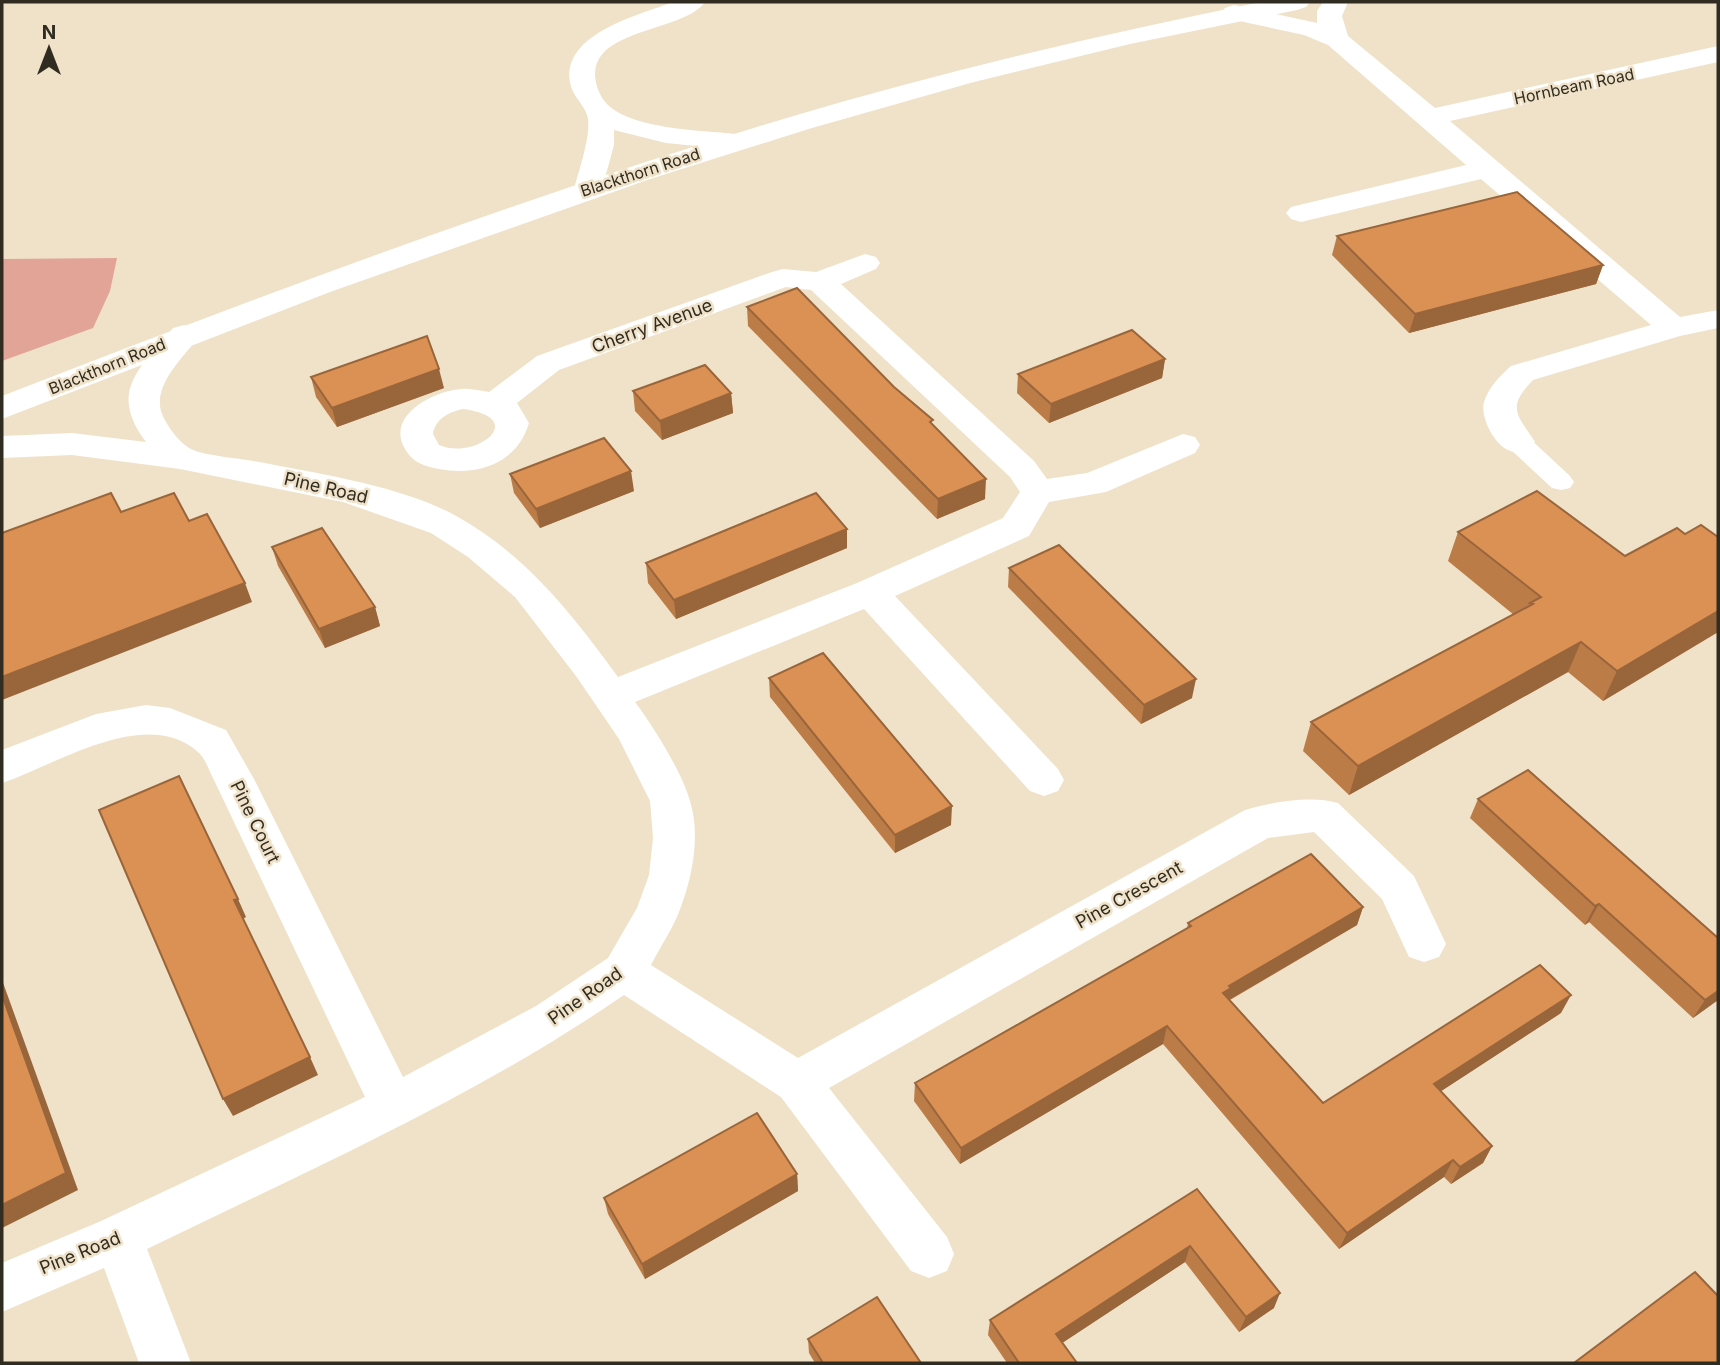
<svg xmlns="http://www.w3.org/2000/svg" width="1720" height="1365" font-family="Inter,sans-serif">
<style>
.green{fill:#e1a496}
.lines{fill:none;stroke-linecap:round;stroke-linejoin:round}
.lane{fill:#fff;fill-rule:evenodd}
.street{fill:#fff;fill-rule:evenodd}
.secondary{fill:#fff;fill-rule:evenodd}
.wall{fill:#bc7c48}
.shaded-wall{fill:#99653b}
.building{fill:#db9054;stroke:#99653b;stroke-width:2}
.labels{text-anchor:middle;stroke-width:5;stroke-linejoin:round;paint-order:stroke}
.far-street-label{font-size:16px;fill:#312c22;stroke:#efe2c8}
.street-label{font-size:18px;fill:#312c22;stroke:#efe2c8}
</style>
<rect width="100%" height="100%" fill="#efe2c8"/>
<path class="green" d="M 117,258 L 110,291 L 93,328 L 2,361 L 2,259 Z"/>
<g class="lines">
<path class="lane" d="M 1518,434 L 1527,436 L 1570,476 L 1574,482 L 1570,488 L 1561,490 L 1552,488 L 1509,448 L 1506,442 L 1509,436 Z"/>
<g class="street">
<path d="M 673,2 L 705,2 C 682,35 571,27 600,94 C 616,130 702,130 736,134 L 746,136 L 750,142 L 746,148 L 736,150 L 666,143 L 614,130 L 614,145 L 602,189 L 598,195 L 588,198 L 578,195 L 574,189 C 578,173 593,131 587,115 C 583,103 572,96 570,82 C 562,33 640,15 673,2 Z"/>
<path d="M 1323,2 L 1348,2 L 1342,16 L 1348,36 L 1435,108 L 1718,46 L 1718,62 L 1450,121 L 1680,317 L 1718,310 L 1718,328 L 1680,336 L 1533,380 C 1506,408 1517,414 1535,442 L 1530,450 C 1522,452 1516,454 1508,450 C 1494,444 1480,417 1484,402 C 1488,388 1500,376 1511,366 L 1651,325 L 1481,179 L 1301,222 L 1291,219 L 1286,213 L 1291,207 L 1466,165 L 1328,45 L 1304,35 L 1225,18 L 1221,13 L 1225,8 L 1234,5 L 1317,23 L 1317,11 Z"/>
<path d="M 865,254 L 876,257 L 880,263 L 876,269 L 841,284 L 1034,461 L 1047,479 L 1087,473 L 1183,434 L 1195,437 L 1200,445 L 1195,453 L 1106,492 L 1049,502 L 1029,536 L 895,596 L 1058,769 L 1064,780 L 1058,791 L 1044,796 L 1030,791 L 864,609 L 635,702 C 653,726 682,772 690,801 C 701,836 692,879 679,912 C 672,930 660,947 651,965 L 798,1058 L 1245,810 C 1272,802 1311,795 1338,803 L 1414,876 L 1446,944 L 1439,957 L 1424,962 L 1409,957 L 1382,899 L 1314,832 L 1268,838 L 829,1088 L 947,1237 L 954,1254 L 947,1271 L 929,1278 L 911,1271 L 781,1097 L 624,995 C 476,1097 309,1170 147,1249 L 191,1363 L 139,1363 L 104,1268 L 2,1312 L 2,1263 L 101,1221 L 365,1097 L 214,780 C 209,771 206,759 198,752 C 146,705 54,766 2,783 L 2,750 L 96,714 L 146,705 L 170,708 L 226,730 L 254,779 L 403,1077 L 536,1006 L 608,958 L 637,908 L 649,875 L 653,838 L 650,801 L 619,739 L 576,676 L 515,597 L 468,557 L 431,533 L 343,502 L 180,469 L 72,455 L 2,458 L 2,436 L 72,433 L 146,442 C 108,392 139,369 173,328 L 184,325 L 195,328 L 200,335 C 183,359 145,390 166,422 C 171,431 182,445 191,449 C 206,456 237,458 254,461 C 315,473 404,486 458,517 C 526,555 573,615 618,677 L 857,583 L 1003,518 L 1020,492 L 1010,477 L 811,290 L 786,287 L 559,370 L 517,403 L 529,423 C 517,464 477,476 439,469 C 428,467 417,464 410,456 C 379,420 430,391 462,389 C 470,388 480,391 489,392 L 537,356 L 772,272 L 783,269 L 816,272 ZM 463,409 C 531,418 475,461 439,445 L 433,434 C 435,419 449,412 463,409 Z"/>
</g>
<path class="secondary" d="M 1261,2 L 1310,2 L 1306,7 L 1297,10 L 1130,44 L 974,82 L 812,128 L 650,179 L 330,292 L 2,419 L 2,396 C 262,295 523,197 790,117 C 945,71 1103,34 1261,2 Z"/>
</g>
<g class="wall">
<path d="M 1337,236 L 1603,265 L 1596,284 L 1409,333 L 1332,255 Z"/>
<path d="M 747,307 L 894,387 L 933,425 L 985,499 L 937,519 L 748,326 Z"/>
<path d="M 1165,359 L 1162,378 L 1049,423 L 1017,393 L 1018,374 Z"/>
<path d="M 311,377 L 444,388 L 337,427 L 316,397 Z"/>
<path d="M 633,391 L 731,393 L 733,413 L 662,440 L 635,411 Z"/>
<path d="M 510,474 L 634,491 L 540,528 L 514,493 Z"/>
<path d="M 1458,532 L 1625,556 L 1685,534 L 1718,537 L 1718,632 L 1603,701 L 1568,672 L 1349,795 L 1303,751 L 1311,722 L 1514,615 L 1448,561 Z"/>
<path d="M 272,547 L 375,607 L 380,626 L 325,648 L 278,566 Z"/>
<path d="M 847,548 L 676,619 L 648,583 L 646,563 Z"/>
<path d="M 1009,568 L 1192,698 L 1141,724 L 1008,587 Z"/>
<path d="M 769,678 L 951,825 L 895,853 L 770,697 Z"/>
<path d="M 1478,799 L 1718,938 L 1718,1000 L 1693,1018 L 1589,922 L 1585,925 L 1470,818 Z"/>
<path d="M 1363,907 L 1357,925 L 1230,1000 L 1323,1103 L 1561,1013 L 1441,1091 L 1492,1146 L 1483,1163 L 1451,1184 L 1444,1177 L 1339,1249 L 1163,1044 L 960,1164 L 914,1101 L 915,1083 L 1187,928 L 1188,923 Z"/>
<path d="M 797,1174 L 798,1191 L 645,1279 L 608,1214 L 604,1198 Z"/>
<path d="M 1197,1189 L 1274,1308 L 1239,1332 L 1185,1262 L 1062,1343 L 1077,1363 L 1007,1363 L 988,1335 L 990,1320 Z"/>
<path d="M 808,1339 L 921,1363 L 815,1363 L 809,1353 Z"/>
</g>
<g class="shaded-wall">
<path d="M 1603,265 L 1596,284 L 1409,333 L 1415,314 Z"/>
<path d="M 1165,359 L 1162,378 L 1049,423 L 1051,404 Z"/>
<path d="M 439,369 L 444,388 L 337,427 L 332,408 Z"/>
<path d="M 731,393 L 733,413 L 662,440 L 660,421 Z"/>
<path d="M 631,471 L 634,491 L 540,528 L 536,509 Z"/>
<path d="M 986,479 L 985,499 L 937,519 L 938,499 Z"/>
<path d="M 847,529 L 847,548 L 676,619 L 674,600 Z"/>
<path d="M 245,583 L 252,602 L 2,700 L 2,677 Z"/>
<path d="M 375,607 L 380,626 L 325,648 L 319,629 Z"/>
<path d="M 1718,611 L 1718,632 L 1603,701 L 1617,671 Z"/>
<path d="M 1581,642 L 1568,672 L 1349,795 L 1358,766 Z"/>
<path d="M 1196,679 L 1192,698 L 1141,724 L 1144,705 Z"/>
<path d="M 952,806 L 951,825 L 895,853 L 895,835 Z"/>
<path d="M 238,899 L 246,917 L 243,919 L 234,900 Z"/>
<path d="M 1599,904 L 1589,922 L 1585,925 L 1595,906 Z"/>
<path d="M 1363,907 L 1357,925 L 1227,1001 L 1223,993 L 1229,986 Z"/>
<path d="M 2,980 L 78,1190 L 2,1228 Z"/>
<path d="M 1718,991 L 1718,1000 L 1693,1018 L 1705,1000 Z"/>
<path d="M 1571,995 L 1561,1013 L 1426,1101 L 1434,1084 Z"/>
<path d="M 1167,1026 L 1163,1044 L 960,1164 L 961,1148 Z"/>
<path d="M 310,1057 L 318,1075 L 233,1116 L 223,1099 Z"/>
<path d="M 1492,1146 L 1483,1163 L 1451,1184 L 1460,1167 Z"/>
<path d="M 1453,1160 L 1444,1177 L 1339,1249 L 1347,1233 Z"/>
<path d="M 797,1174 L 798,1191 L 645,1279 L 642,1264 Z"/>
<path d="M 1190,1246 L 1185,1262 L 1053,1349 L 1056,1334 Z"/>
<path d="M 1280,1293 L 1274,1308 L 1239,1332 L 1246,1317 Z"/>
</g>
<g class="building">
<path d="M 1517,192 L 1603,265 L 1415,314 L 1337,236 Z"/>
<path d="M 797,288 L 894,387 L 933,420 L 930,422 L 986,479 L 938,499 L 747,307 Z"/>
<path d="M 1132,330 L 1165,359 L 1051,404 L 1018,374 Z"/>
<path d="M 427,336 L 439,369 L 332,408 L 311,377 Z"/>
<path d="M 705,365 L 731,393 L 660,421 L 633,391 Z"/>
<path d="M 604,438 L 631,471 L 536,509 L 510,474 Z"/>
<path d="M 1537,491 L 1625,556 L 1677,528 L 1685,534 L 1701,525 L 1718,537 L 1718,611 L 1617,671 L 1581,642 L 1358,766 L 1311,722 L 1533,604 L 1530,603 L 1541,597 L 1458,532 Z"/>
<path d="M 111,493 L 121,512 L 174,493 L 189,521 L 207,514 L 245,583 L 2,677 L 2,533 Z"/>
<path d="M 816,493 L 847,529 L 674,600 L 646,563 Z"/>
<path d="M 322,528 L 375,607 L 319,629 L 272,547 Z"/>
<path d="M 1059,545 L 1196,679 L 1144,705 L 1009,568 Z"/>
<path d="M 823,653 L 952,806 L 895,835 L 769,678 Z"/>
<path d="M 1528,770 L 1718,938 L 1718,991 L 1705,1000 L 1599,904 L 1595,906 L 1478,799 Z"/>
<path d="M 179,776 L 238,899 L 234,900 L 310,1057 L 223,1099 L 99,810 Z"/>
<path d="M 1311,854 L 1363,907 L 1229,986 L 1231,988 L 1223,993 L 1323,1103 L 1540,965 L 1571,995 L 1434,1084 L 1492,1146 L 1460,1167 L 1453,1160 L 1347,1233 L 1167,1026 L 961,1148 L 915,1083 L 1191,926 L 1188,923 Z"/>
<path d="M 2,995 L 66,1173 L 2,1205 Z"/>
<path d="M 757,1113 L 797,1174 L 642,1264 L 604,1198 Z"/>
<path d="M 1197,1189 L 1280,1293 L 1246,1317 L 1190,1246 L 1056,1334 L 1077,1363 L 1019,1363 L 990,1320 Z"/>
<path d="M 1695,1272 L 1718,1296 L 1718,1363 L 1574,1363 Z"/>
<path d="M 877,1297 L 921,1363 L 823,1363 L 808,1339 Z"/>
</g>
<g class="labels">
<g class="far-street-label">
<text transform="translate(1574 86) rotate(-12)" y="6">Hornbeam Road</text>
<text transform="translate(640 172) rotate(-18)" y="6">Blackthorn Road</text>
<text transform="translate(107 366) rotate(-22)" y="6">Blackthorn Road</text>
</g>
<g class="street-label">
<text transform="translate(652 326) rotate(-20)" y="6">Cherry Avenue</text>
<text transform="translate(326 488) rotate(13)" y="6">Pine Road</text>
<text transform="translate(255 822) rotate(64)" y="6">Pine Court</text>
<text transform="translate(1129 895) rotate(-29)" y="6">Pine Crescent</text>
<text transform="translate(585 996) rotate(-35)" y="6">Pine Road</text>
<text transform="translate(80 1253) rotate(-22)" y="6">Pine Road</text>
</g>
</g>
<rect width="1720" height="1365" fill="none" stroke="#312c22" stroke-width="7"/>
<g transform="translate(49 49)" stroke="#efe2c8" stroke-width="5" paint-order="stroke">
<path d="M0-5L12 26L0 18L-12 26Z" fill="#312c22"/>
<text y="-10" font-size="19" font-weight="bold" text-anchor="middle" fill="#312c22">N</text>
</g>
</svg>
